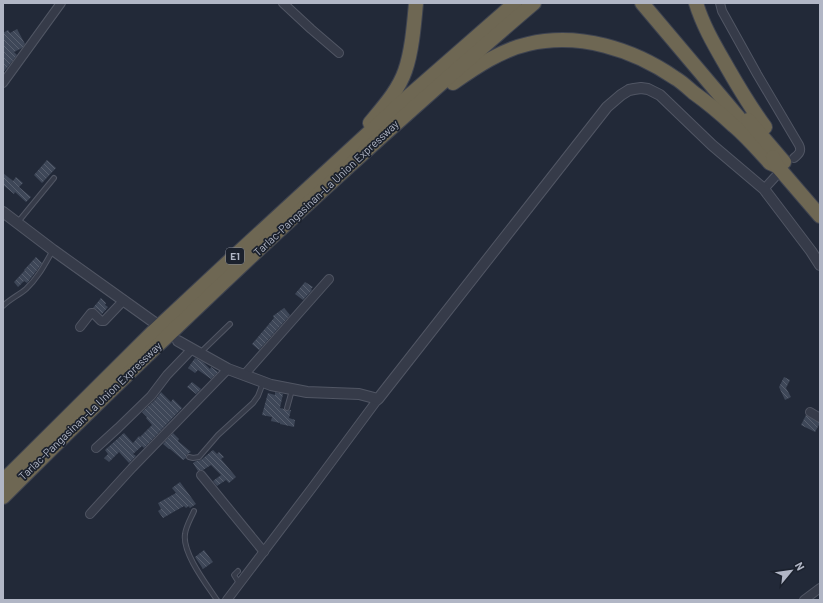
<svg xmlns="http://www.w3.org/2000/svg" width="823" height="603" font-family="Barlow,sans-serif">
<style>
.building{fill:url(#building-back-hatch)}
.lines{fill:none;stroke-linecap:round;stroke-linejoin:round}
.service-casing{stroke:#515664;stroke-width:6}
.minor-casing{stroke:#515664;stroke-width:10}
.tertiary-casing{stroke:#515664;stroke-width:12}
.motorway-casing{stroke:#3e4350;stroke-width:16}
.service{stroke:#363b49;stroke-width:4}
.minor{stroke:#363b49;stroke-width:8}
.tertiary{stroke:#363b49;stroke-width:10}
.motorway{stroke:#6e6753;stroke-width:14}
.labels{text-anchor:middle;stroke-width:3.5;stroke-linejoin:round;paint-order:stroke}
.shield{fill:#1b212d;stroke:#848997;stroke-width:1}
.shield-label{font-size:10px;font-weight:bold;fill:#b1b6c5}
.street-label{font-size:11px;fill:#b1b6c5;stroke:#1b212d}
</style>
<defs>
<pattern id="building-back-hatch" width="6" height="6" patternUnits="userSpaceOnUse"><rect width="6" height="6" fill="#3e4758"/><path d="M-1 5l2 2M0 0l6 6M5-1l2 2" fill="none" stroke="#585f6e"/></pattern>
</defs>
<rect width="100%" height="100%" fill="#222938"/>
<g class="building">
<path d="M 17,29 L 25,44 L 22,48 L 14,52 L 17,55 L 7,68 L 3,72 L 3,33 L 8,30 L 10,33 Z"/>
<path d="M 47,160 L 56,168 L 42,183 L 34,175 Z"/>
<path d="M 3,173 L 13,181 L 16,177 L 23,183 L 19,187 L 31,197 L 26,202 L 15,192 L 14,194 L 3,185 Z"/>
<path d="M 36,257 L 42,263 L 38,269 L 27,283 L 24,281 L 18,287 L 14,282 L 25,270 L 24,270 Z"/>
<path d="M 305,282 L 313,287 L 311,289 L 312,290 L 303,300 L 295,294 Z"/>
<path d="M 101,298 L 106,303 L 105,305 L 108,307 L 102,314 L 97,309 L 93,308 Z"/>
<path d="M 284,308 L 290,315 L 259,350 L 252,344 L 274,318 L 273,316 Z"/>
<path d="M 195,358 L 203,362 L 210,369 L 211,367 L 218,372 L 211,379 L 198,370 L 195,373 L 188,368 Z"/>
<path d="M 784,377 L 790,380 L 786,388 L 791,397 L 785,400 L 779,387 Z"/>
<path d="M 192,382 L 201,389 L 196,394 L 187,387 Z"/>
<path d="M 161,392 L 171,402 L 173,399 L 182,408 L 144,448 L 142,446 L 133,454 L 136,456 L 129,463 L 119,452 L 109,462 L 104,458 L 108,454 L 105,450 L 124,433 L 133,443 L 139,436 L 140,437 L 152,425 L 146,418 L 147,417 L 142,412 L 155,400 Z"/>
<path d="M 275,392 L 283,394 L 280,408 L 284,409 L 286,411 L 291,410 L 289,418 L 295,420 L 294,427 L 280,424 L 280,423 L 271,421 L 272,417 L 262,415 L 268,393 L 275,395 Z"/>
<path d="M 806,415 L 820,423 L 815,432 L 801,425 Z"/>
<path d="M 173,433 L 179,439 L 178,441 L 191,452 L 186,455 L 186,458 L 183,460 L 170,449 L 169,449 L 163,444 Z"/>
<path d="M 213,450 L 217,454 L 219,452 L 224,457 L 221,459 L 236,477 L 229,483 L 226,480 L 217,486 L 213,481 L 221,475 L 211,465 L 203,470 L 200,470 L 198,471 L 193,463 L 196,461 L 201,460 Z"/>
<path d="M 180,482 L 196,504 L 190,508 L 189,506 L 186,508 L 184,506 L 163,518 L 158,511 L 161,509 L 158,503 L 176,493 L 172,488 Z"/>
<path d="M 204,550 L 213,562 L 203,569 L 195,557 Z"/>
</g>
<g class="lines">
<defs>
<g id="service">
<path d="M 18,222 L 54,178"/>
<path d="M 3,306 C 10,299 19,295 26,289 C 38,278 45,264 53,250"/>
<path d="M 200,353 L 230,324"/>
<path d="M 287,408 L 292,390"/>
<path d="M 189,457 L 193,458 L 199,457 L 218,435 L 253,403 L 258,396 L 263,383"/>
<path d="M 194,511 C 191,518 186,526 185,534 C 182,553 207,585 217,600"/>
<path d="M 238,571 L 234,575 L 239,583"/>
</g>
<g id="minor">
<path d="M 283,3 L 311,29 L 339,53"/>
<path d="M 720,3 L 722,11 L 757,74 L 799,145 C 802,151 799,154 794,158"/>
<path d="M 3,83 L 61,3"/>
<path d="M 764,189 L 775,177"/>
<path d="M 80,327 L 91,313 L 93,313 L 101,321 L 104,321 L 124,300"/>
<path d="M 244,375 L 329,279"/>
<path d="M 810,412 L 820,418"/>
<path d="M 96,448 L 118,428 L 151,396 L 167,375 L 192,349"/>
<path d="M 201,475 L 264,552"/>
<path d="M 90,514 L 132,468 L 228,369"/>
<path d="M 227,600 L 312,488 L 378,399"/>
<path d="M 804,600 L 820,588"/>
</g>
<g id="tertiary">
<path d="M 3,212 L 53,250 L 155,323"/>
<path d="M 178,341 L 228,369 L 271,385 L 307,392 L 359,394 L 378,399 L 607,107 L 621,95 L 629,90 L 634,89 L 641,88 L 648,89 L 660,95 L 712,145 L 764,189 L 811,251 L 820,265"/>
</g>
<g id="motorway">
<path d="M 642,3 L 750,131"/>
<path d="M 696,3 C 703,26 715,46 727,67 C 739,88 751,108 765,127"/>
<path d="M 453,83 C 476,67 501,50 528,44 C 579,32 633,49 675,78 C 682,82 688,88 694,93 C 708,103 721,114 734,126 C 747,137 758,150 770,163 L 777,166"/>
<path d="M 748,120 L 784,162"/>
<path d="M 370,123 C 383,107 398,91 405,71 C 412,51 414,25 416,3"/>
<path d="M 773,157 L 777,166 L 820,216"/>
<path d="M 3,481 L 153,332 L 227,263 L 411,94 L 515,3"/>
<path d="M 3,497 C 174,326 350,160 534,3"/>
</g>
</defs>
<use href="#service" class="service-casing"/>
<use href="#minor" class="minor-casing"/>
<use href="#tertiary" class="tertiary-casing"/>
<use href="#motorway" class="motorway-casing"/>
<use href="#service" class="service"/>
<use href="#minor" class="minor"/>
<use href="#tertiary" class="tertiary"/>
<use href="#motorway" class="motorway"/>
</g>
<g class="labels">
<rect class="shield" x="226" y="248" width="18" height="16" rx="3"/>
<g class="shield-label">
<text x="235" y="260">E1</text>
</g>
<g class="street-label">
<text transform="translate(326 188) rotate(-43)" y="4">Tarlac-Pangasinan-La Union Expressway</text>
<text transform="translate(90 411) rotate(-44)" y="4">Tarlac-Pangasinan-La Union Expressway</text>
</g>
</g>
<rect width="823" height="603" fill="none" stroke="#b1b6c5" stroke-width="8"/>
<g transform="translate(791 571) rotate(61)" stroke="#1b212d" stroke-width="3" paint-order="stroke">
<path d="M0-3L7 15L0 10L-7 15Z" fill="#b1b6c5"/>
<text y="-6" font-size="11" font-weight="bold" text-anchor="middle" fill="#b1b6c5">N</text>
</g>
</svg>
